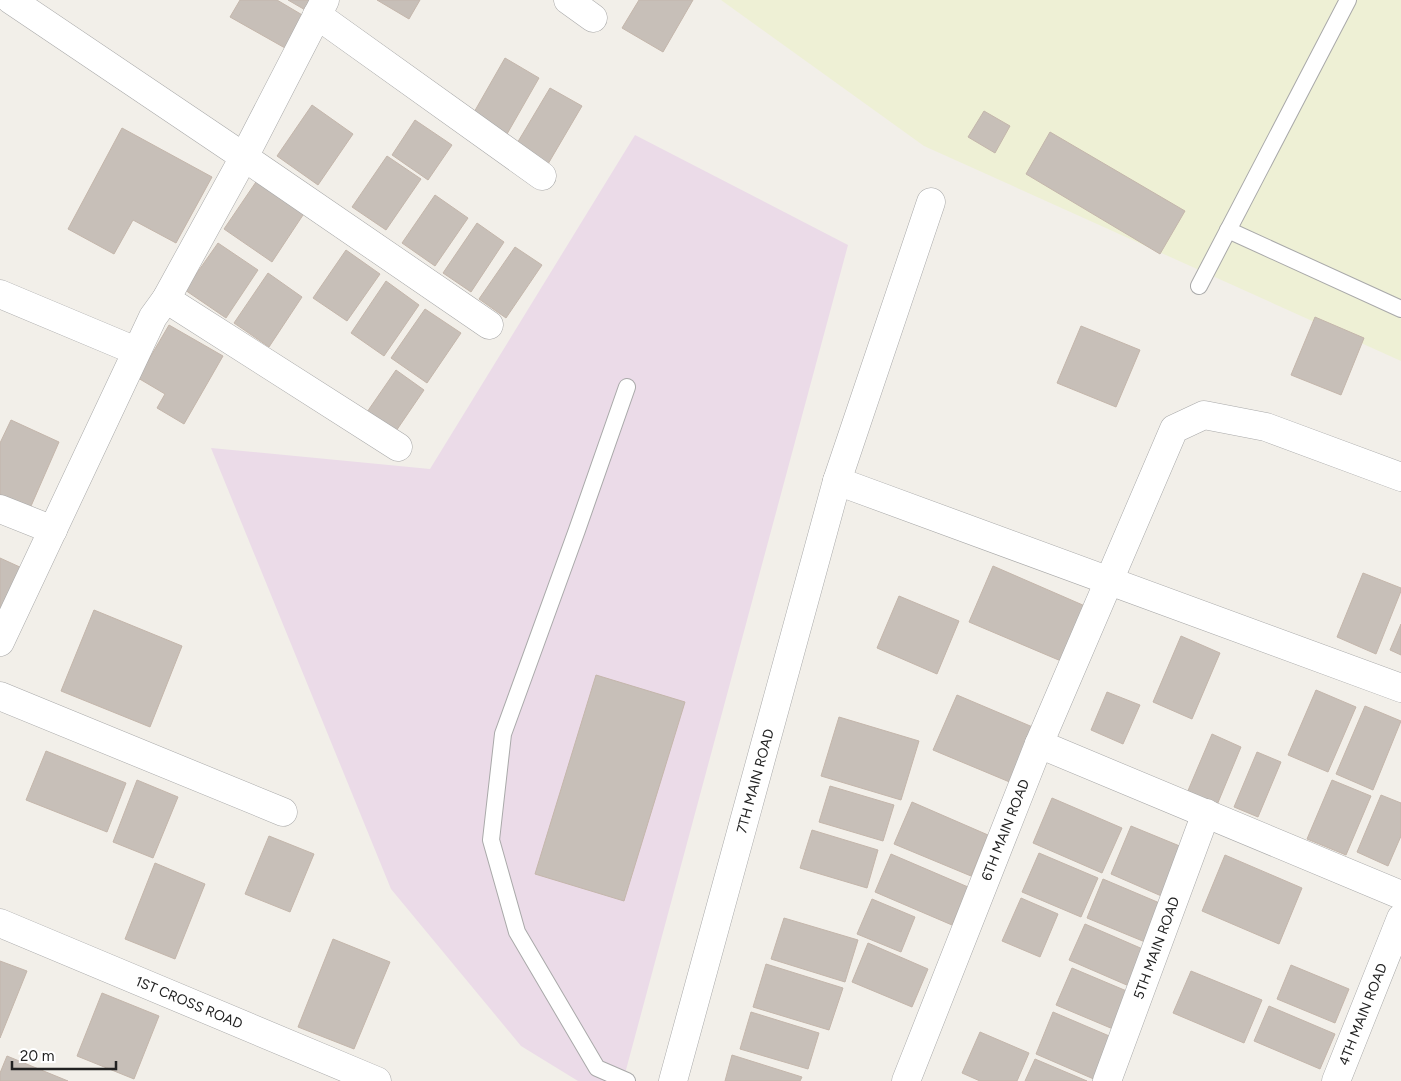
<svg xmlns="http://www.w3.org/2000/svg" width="1401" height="1081" font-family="Figtree,sans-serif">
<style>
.industrial{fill:#ebdbe8}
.farmland{fill:#eef0d5}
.building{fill:#c7bfb8;stroke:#c4b6ab}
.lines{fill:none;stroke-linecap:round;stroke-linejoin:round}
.lane-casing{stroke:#a9a9a9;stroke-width:18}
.street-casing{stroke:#a9a9a9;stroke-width:29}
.lane{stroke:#fff;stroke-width:16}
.street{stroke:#fff;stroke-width:28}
.labels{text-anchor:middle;stroke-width:4;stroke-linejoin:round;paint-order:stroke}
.street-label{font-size:14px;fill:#222;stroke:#fff}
</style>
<rect width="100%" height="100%" fill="#f2efe9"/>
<path class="industrial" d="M 635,135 L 848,245 L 623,1081 L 578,1081 L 521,1046 L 391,889 L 211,448 L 430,469 Z"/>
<path class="farmland" d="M 721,0 L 1401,0 L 1401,361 L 924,146 Z"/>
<g class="building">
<path d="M 240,0 L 277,0 L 304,16 L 285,48 L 230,17 Z"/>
<path d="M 288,0 L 313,0 L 307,11 Z"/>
<path d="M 377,0 L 420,0 L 409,19 Z"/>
<path d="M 639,0 L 693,0 L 663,52 L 622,28 Z"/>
<path d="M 505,58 L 539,78 L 507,134 L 473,114 Z"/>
<path d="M 550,88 L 582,106 L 548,164 L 516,145 Z"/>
<path d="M 312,105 L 353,134 L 318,185 L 277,156 Z"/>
<path d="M 984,111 L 1010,126 L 995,153 L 968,137 Z"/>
<path d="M 415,120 L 452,145 L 428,180 L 392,155 Z"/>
<path d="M 122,128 L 212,177 L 176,243 L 133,220 L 114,254 L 68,229 Z"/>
<path d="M 1050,132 L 1185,211 L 1160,254 L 1026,174 Z"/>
<path d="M 387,156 L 421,179 L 386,230 L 352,207 Z"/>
<path d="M 258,179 L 305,212 L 272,262 L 224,229 Z"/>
<path d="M 435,195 L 468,218 L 435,266 L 402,243 Z"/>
<path d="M 477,223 L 504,242 L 471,292 L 443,273 Z"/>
<path d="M 218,243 L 258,270 L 226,318 L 185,290 Z"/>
<path d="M 515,247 L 542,265 L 506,318 L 479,299 Z"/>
<path d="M 346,250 L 380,274 L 347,321 L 313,298 Z"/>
<path d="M 268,273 L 302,297 L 269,347 L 234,323 Z"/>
<path d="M 386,281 L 419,305 L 384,356 L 351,333 Z"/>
<path d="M 425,309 L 461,333 L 427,383 L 391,358 Z"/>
<path d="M 1315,317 L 1364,338 L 1341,395 L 1291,375 Z"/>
<path d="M 169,325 L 223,356 L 184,424 L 157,408 L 165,394 L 138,378 Z"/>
<path d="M 1081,326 L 1140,350 L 1116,407 L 1057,383 Z"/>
<path d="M 396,370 L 424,390 L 394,434 L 365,415 Z"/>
<path d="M 11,420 L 59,442 L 28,513 L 0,500 L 0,443 Z"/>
<path d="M 0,558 L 22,568 L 0,614 Z"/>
<path d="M 993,566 L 1085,606 L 1061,661 L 969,622 Z"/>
<path d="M 1363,573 L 1401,588 L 1401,591 L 1376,654 L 1337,637 Z"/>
<path d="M 899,596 L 959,621 L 937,674 L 877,648 Z"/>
<path d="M 94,610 L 182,646 L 150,727 L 61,691 Z"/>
<path d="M 1401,624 L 1401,655 L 1390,650 Z"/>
<path d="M 1181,636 L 1220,653 L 1192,719 L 1153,702 Z"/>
<path d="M 596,675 L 685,702 L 624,901 L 535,874 Z"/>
<path d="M 1316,690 L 1356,707 L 1328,772 L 1288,755 Z"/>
<path d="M 1107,692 L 1140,705 L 1123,744 L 1091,730 Z"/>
<path d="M 957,695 L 1035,728 L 1012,783 L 933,750 Z"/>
<path d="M 1365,706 L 1401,721 L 1373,790 L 1336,774 Z"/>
<path d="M 839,717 L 919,741 L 901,800 L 821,776 Z"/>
<path d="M 1212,734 L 1241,747 L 1217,805 L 1187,793 Z"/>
<path d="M 46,751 L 126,783 L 107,832 L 26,800 Z"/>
<path d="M 1257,752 L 1281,762 L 1258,817 L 1234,807 Z"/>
<path d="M 137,780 L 178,797 L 153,858 L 113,842 Z"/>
<path d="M 1332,780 L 1371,796 L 1346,855 L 1307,839 Z"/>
<path d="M 830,786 L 894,805 L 883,841 L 819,822 Z"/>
<path d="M 1381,795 L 1401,803 L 1401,836 L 1388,866 L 1357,852 Z"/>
<path d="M 1052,798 L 1122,828 L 1102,873 L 1033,843 Z"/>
<path d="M 912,802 L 988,835 L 971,876 L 894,844 Z"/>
<path d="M 1131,826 L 1187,849 L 1166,898 L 1111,874 Z"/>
<path d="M 812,830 L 878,850 L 867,888 L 800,868 Z"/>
<path d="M 269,836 L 314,854 L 290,912 L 245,894 Z"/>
<path d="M 1039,853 L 1098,878 L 1081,917 L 1022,892 Z"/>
<path d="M 891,854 L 968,887 L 952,925 L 875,892 Z"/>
<path d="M 1225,855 L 1302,888 L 1279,944 L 1202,911 Z"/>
<path d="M 155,863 L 205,884 L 175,959 L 125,939 Z"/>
<path d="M 1103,879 L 1162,904 L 1145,942 L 1087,918 Z"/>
<path d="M 1021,898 L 1058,914 L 1040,957 L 1002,941 Z"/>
<path d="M 872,899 L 915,917 L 901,952 L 857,934 Z"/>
<path d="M 784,918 L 858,940 L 845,982 L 771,959 Z"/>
<path d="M 1085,924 L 1145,950 L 1129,986 L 1069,960 Z"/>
<path d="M 333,939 L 390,962 L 354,1049 L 298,1027 Z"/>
<path d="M 868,943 L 928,969 L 912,1007 L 852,982 Z"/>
<path d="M 0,961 L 27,971 L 0,1038 Z"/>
<path d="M 766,964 L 843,988 L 829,1030 L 753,1007 Z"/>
<path d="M 1291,965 L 1349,989 L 1335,1023 L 1277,999 Z"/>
<path d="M 1072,968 L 1129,992 L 1113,1029 L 1056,1005 Z"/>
<path d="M 1191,971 L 1262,1000 L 1244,1043 L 1173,1013 Z"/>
<path d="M 102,993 L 159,1016 L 134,1079 L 77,1056 Z"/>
<path d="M 1269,1006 L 1335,1034 L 1320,1069 L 1254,1041 Z"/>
<path d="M 751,1012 L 819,1033 L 808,1069 L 740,1049 Z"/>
<path d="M 1053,1012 L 1114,1038 L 1096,1080 L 1036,1054 Z"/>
<path d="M 980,1032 L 1029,1053 L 1017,1081 L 980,1081 L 962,1073 Z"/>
<path d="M 732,1055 L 802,1077 L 800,1081 L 725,1081 Z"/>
<path d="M 7,1056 L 68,1081 L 0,1081 L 0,1073 Z"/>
<path d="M 1035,1059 L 1087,1081 L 1025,1081 Z"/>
</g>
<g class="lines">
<defs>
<g id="lane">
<path d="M 1228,230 L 1401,309"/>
<path d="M 1199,286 L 1348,0"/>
<path d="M 627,387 L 577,530 L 503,734 L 491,840 L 517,932 L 597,1068 L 627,1081"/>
</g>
<g id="street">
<path d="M 11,0 L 244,157 L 489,325"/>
<path d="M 568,0 L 593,18"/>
<path d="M 317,15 L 542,176"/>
<path d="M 0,294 L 136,351"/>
<path d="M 166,299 L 398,447"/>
<path d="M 837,481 L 1401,688"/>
<path d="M 0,509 L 53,530"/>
<path d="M 0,642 L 153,317 L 166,299 L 244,157 L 325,0"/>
<path d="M 0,696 L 283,812"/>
<path d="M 1039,744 L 1401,895"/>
<path id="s1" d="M 0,923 L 377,1081"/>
<path id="s2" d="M 673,1081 L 837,481 L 931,202"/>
<path id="s3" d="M 906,1081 L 1039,744 L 1174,429 L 1204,415 L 1266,427 L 1401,477"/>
<path id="s4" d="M 1107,1081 L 1206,813"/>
<path id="s5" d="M 1336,1081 L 1401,918"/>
</g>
</defs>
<use href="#lane" class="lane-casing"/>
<use href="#street" class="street-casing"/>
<use href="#lane" class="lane"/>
<use href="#street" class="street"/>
</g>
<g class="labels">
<g class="street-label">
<text dy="5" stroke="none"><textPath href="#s2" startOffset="311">7TH MAIN ROAD</textPath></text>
<text dy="5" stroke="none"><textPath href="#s3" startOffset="270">6TH MAIN ROAD</textPath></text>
<text dy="5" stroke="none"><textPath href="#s4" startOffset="142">5TH MAIN ROAD</textPath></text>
<text dy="5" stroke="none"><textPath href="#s1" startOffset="205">1ST CROSS ROAD</textPath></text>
<text dy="5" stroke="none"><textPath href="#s5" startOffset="72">4TH MAIN ROAD</textPath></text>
</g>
</g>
<path d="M12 1061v8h104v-8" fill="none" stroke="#222222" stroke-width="2.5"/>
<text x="20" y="1061" font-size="15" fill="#222222" stroke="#ffffff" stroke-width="4" paint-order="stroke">20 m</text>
</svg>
